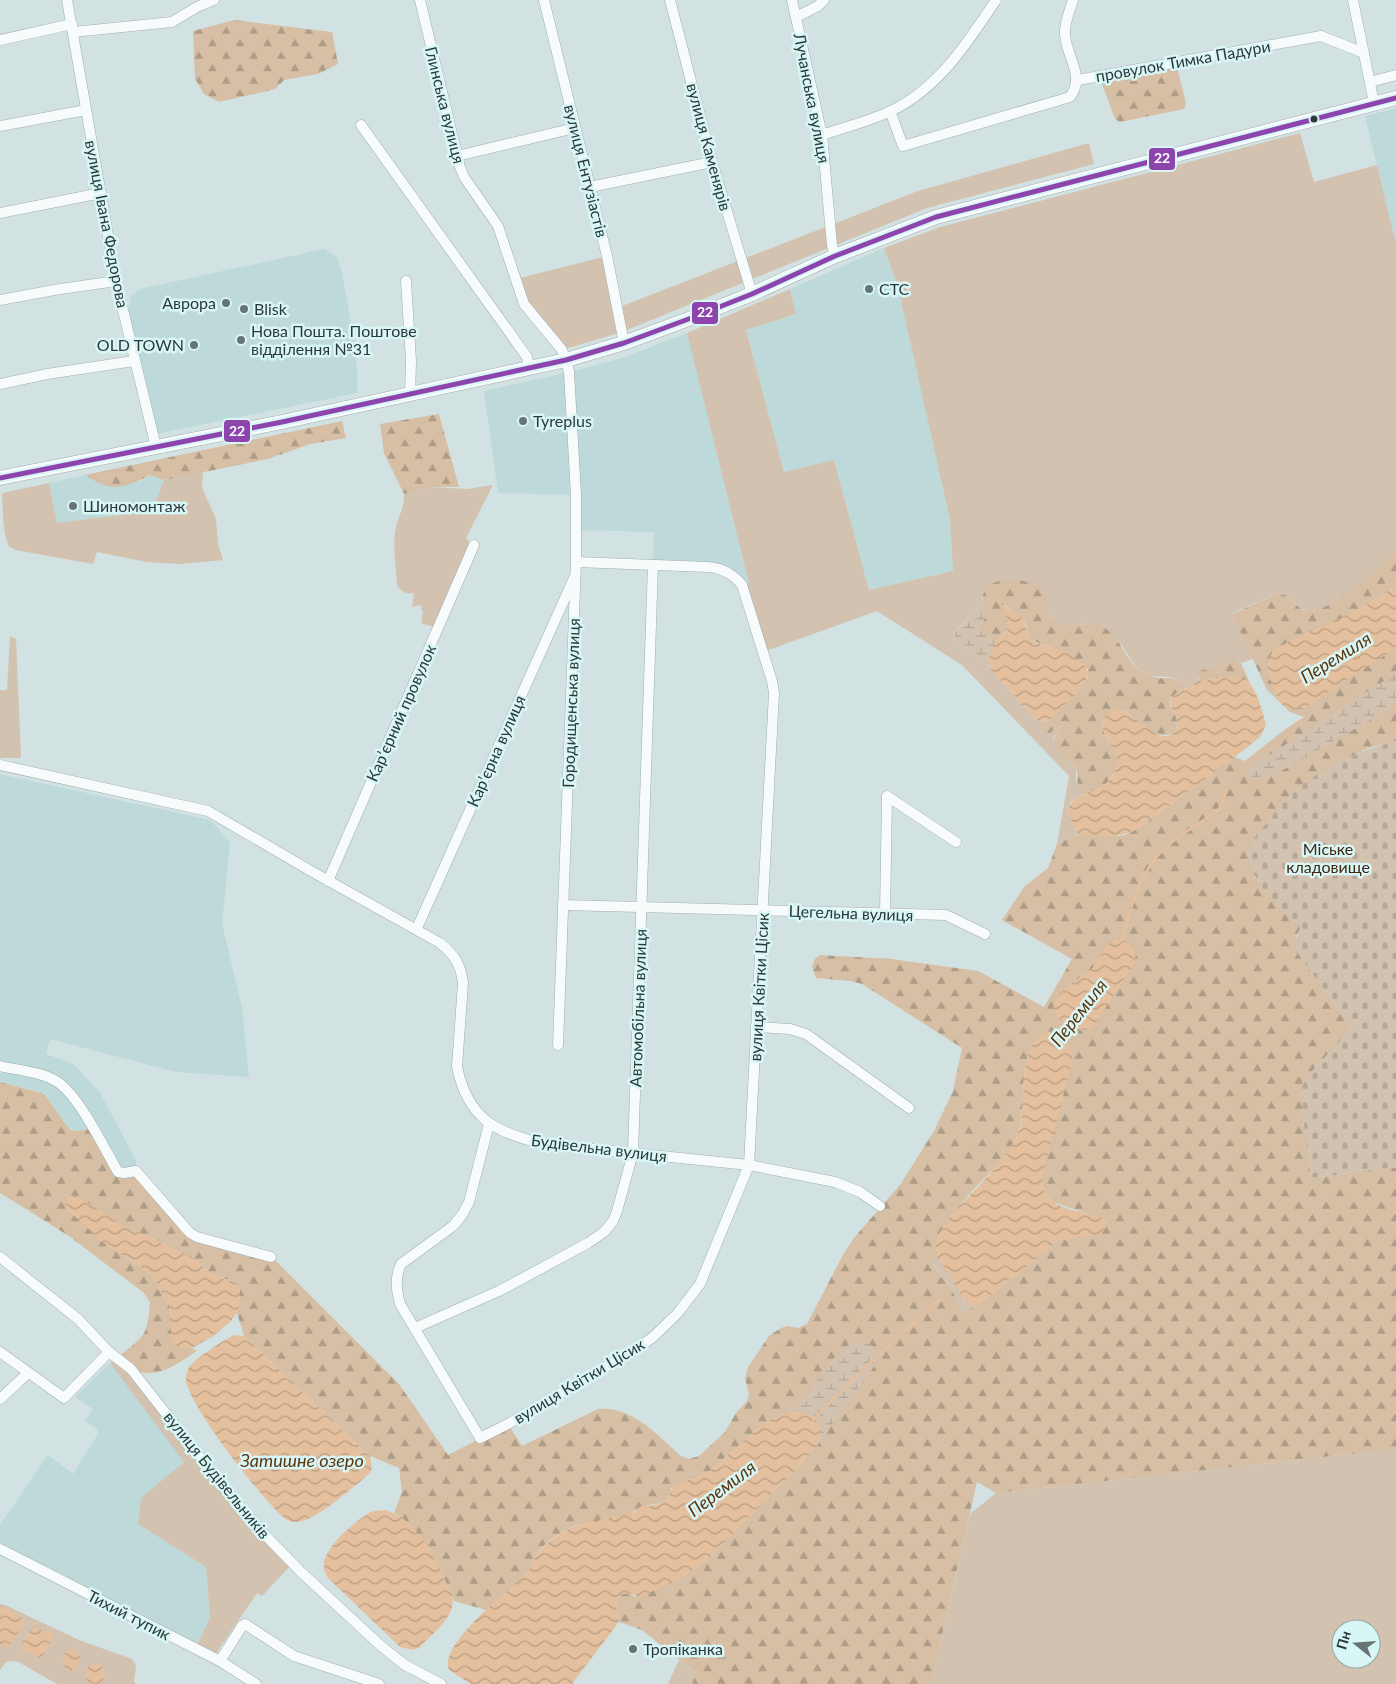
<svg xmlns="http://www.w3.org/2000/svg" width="1396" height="1684" font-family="Lato,sans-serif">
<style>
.built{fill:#bed9da}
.green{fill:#d2c2af;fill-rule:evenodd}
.forest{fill:url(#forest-firs);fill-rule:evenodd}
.wetland{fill:url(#wetland-marsh)}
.cemetery{fill:url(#cemetery-stones)}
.water{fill:url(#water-waves)}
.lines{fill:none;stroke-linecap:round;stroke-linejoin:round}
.stream{stroke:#e4c09e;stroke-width:2.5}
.minor-casing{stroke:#a0adad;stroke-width:11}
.secondary-casing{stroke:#a0adad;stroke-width:15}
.minor{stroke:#f8fbfb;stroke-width:10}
.secondary{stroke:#f8fbfb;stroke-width:14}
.bus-1-casing{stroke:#d8f6f6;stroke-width:9}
.bus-1{stroke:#8e44ad;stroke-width:5}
.bus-dot{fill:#2d3939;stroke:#d8f6f6;stroke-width:2}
.poi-dot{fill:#677474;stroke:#d8f6f6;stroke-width:2}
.labels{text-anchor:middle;stroke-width:5;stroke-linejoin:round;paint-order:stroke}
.street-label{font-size:16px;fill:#2d3939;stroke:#d8f6f6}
.poi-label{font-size:16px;fill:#2d3939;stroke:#d8f6f6;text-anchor:start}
.park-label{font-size:16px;fill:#402812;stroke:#d8f6f6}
.water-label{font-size:18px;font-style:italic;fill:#5b350e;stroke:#d8f6f6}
.line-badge{stroke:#d8f6f6;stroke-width:2}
.badge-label{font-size:14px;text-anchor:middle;font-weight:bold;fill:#fff}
</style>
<defs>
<pattern id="forest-firs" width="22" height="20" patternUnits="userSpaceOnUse" patternTransform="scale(1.25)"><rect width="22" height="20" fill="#d6bfa4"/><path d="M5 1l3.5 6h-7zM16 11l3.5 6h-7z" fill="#ae9c87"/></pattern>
<pattern id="wetland-marsh" width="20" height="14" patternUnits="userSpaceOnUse" patternTransform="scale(1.25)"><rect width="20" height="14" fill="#d2c2af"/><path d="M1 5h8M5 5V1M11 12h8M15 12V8" fill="none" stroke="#b5a797"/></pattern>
<pattern id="cemetery-stones" width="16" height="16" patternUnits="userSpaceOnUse" patternTransform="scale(1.25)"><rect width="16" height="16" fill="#d2c2af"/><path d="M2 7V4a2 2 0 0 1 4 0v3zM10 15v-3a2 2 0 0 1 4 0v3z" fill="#b5a797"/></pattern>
<pattern id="water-waves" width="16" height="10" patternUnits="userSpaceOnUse" patternTransform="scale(1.25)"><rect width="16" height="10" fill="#e4c09e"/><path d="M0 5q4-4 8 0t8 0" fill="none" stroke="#b99d82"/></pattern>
</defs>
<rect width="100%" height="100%" fill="#d2e2e2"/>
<g class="built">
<path d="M 1396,108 L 1396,244 L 1365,116 Z"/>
<path d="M 884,248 L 898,287 L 950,520 L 953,571 L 869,590 L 834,460 L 784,472 L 746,330 L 796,314 L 790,289 Z"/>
<path d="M 324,249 L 337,257 L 342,273 L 354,338 L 357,370 L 357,393 L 156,434 L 127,315 L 131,296 L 140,289 Z"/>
<path d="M 687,333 L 749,583 L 742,585 L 726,572 L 653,565 L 654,532 L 576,530 L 575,495 L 498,493 L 484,391 L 569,372 L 619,359 Z"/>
<path d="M 85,475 L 106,486 L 139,482 L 149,475 L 164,480 L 152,511 L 57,523 L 49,483 Z"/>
<path d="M 0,774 L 210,820 L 230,842 L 222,924 L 242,1008 L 249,1077 L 176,1072 L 50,1039 L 46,1054 L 73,1064 L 99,1091 L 136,1160 L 136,1171 L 124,1173 L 92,1129 L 75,1131 L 66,1128 L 37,1091 L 0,1082 Z"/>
<path d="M 110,1363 L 185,1462 L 141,1498 L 138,1524 L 206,1567 L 210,1618 L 197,1645 L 0,1549 L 0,1525 L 48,1455 L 73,1474 L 98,1434 L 97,1429 L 85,1421 L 93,1409 L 75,1397 Z"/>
</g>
<g class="green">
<path d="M 1300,133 L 1314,182 L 1377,165 L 1396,244 L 1396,550 C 1381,565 1328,616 1307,611 C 1294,607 1292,593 1277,594 L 1232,613 L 1253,659 L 1241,663 L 1239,661 L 1197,677 L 1199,681 L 1185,689 C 1182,685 1179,680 1174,678 C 1161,675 1154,680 1141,671 C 1130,663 1124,645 1117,640 C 1111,636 1093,625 1086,624 C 1083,623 1078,626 1075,626 C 1056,628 1045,618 1046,599 L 982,597 L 983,603 L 956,631 L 956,638 L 991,670 L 1035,719 L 1043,722 L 1040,726 L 1042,732 L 1067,717 L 1053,739 L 1060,755 L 1074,765 L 1076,769 L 1076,782 L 1083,794 L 1071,802 L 1067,811 L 1078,834 L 1057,844 L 1069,776 L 962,665 L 877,611 L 763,652 L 742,585 L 749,583 L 687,333 L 790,289 L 796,314 L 746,330 L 784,472 L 834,460 L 869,590 L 953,571 L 950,520 L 898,287 L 884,248 L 940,227 Z"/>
<path d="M 1089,143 L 1094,164 L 927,208 L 622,332 L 562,350 L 529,311 L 516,279 L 607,256 L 617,308 L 918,191 Z"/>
<path d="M 203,471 L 202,488 L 216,519 L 218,544 L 223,560 L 179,564 L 146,562 L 97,552 L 93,564 L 16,550 L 9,547 C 2,530 3,510 2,493 L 49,483 L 57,523 L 152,511 L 164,480 Z"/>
<path d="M 493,485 L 466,538 L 470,544 L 434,627 L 421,623 L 423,612 L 420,605 L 412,607 L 414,593 C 406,594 401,592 397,585 C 396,568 393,549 395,532 C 397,518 405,508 404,494 L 429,487 L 467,489 Z"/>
<path d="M 10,636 L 16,639 L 21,758 L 0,758 L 0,690 L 7,690 Z"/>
<path d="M 939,1259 L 956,1284 L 964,1300 L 975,1307 L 962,1311 L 952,1290 L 932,1262 Z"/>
<path d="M 118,1357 L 293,1563 L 262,1596 L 257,1593 L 213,1658 L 197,1645 L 210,1618 L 206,1567 L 138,1524 L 141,1498 L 184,1462 L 110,1363 Z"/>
<path d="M 1396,1449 L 1396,1684 L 931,1684 L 970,1514 L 996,1493 ZM 1341,1629 L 1371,1629 L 1371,1659 L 1341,1659 Z"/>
<path d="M 0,1604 L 5,1605 L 79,1640 L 132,1659 L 136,1666 L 134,1681 L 136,1684 L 57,1684 L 20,1663 L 15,1661 L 6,1662 L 0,1670 Z"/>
<path d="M 679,1660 L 697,1674 L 692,1684 L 668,1684 Z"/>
</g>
<g class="forest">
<path d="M 234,20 L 332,32 L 338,64 L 318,74 L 284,80 L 275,89 L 219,102 L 204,94 L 195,79 L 193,31 Z"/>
<path d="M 1176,63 L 1186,103 L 1184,109 L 1120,122 L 1115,119 L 1099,76 Z"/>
<path d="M 439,414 L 459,487 L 429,487 L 404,494 L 384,453 L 380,424 Z"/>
<path d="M 342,421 L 346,438 L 310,444 L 268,459 L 164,480 L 149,475 C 138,483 120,489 107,486 C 99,484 92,479 85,475 Z"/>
<path d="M 1396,550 L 1396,741 L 1369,748 L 1354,755 L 1296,790 L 1254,876 L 1289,917 L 1301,927 L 1296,937 L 1299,955 L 1352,1028 L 1305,1079 L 1302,1086 L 1311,1178 L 1386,1168 L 1396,1168 L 1396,1449 L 996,1493 L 977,1482 L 931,1684 L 692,1684 L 696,1673 L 642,1630 L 619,1622 L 616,1603 L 619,1595 L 628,1593 L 635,1597 L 681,1578 L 706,1561 L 810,1455 L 783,1414 L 756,1430 L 710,1471 L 671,1488 L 667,1502 L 638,1507 C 632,1520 588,1521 574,1526 C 561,1531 545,1542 537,1554 C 533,1560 531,1568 526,1574 C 515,1587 499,1598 486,1610 L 454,1601 L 452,1594 C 436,1564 424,1532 394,1513 L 402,1492 L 399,1468 L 370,1456 L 244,1336 L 237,1313 L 240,1289 L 230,1280 L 220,1278 L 213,1275 L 189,1255 L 177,1251 L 152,1238 L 138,1233 L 111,1220 L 100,1240 L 153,1276 L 169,1306 L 170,1314 L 182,1348 L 192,1348 L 197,1351 C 177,1364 155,1382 130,1368 C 126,1365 122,1361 118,1357 C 145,1335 147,1338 150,1302 L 144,1293 L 69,1236 L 0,1193 L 0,1082 L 42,1093 L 47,1098 L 70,1130 L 76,1131 L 92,1129 L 118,1172 L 136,1171 L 185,1228 L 271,1257 L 277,1262 L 399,1384 L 448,1455 L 508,1424 L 522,1446 L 598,1409 C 633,1406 657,1435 681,1456 L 689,1459 L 699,1456 L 725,1432 L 736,1413 L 747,1401 L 749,1394 L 745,1378 L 748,1367 L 769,1336 L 781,1328 L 787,1326 L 798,1328 L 807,1324 L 844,1253 L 854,1238 L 900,1185 L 934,1131 L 953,1091 L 962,1048 L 862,984 L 851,981 L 816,978 L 812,967 L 814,960 L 820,955 L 891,959 L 978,971 L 1044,1007 L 1072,959 L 1002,920 L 1025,886 L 1048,868 L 1057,844 L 1078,834 L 1119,836 L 1125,835 L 1139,828 L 1235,757 L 1245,761 L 1284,730 L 1304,717 L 1290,712 L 1267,690 L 1232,614 L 1277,594 C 1292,593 1294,607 1306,611 C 1328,616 1381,565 1396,550 ZM 1038,1038 L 1042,1185 L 1045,1193 L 1052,1202 L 1098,1217 L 1104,1219 L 1107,1224 L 1054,1243 L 1033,1262 L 975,1307 L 962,1311 L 952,1290 L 932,1263 L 939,1259 L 936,1247 C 945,1231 954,1212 966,1198 C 984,1176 1013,1156 1020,1126 C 1027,1097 1017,1062 1038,1038 Z"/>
<path d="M 1012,579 C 1024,580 1042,585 1046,599 C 1049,610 1044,615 1056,622 C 1070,632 1086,619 1101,626 C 1122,636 1123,659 1141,671 C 1146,674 1153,677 1159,678 C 1164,679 1169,677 1174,679 C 1179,680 1182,685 1185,689 C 1181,691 1171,695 1170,700 C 1168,707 1177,714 1177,722 C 1177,744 1151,733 1141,725 C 1136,721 1131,716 1126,711 L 1102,722 C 1102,734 1111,743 1116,753 C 1121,765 1111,781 1102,787 C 1097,791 1089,792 1083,794 C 1073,781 1080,779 1076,768 C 1075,764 1071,763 1067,760 C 1045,745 1054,738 1066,719 L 1050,733 L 1044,733 L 1040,728 L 1041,723 L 1048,721 L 1088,678 L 1088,669 L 1061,651 L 1034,641 L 1030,638 L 1025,623 L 1003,602 L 1008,626 L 1006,631 L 996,641 L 987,637 L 979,628 L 985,618 C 980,591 982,582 1012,579 Z"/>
<path d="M 1235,660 L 1241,663 L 1250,683 C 1234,672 1216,679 1199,681 L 1197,673 L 1200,671 Z"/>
</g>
<g class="wetland">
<path d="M 983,603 L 985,618 L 979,628 L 987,637 L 996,641 C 991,651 988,659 991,670 L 956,638 L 955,633 Z"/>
<path d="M 1396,673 L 1396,702 L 1383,713 L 1272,776 L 1257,780 L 1249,778 L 1247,773 L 1249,768 Z"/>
<path d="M 856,1342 C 872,1342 880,1348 875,1365 L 817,1446 L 816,1444 L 783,1414 L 774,1418 L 804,1400 L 829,1363 L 847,1346 Z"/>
</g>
<path class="cemetery" d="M 1396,741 L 1396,1168 L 1386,1168 L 1311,1178 L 1300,1092 L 1305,1079 L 1352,1028 L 1299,955 L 1295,943 L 1301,927 C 1286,917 1250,877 1248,859 C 1247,843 1257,834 1267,823 C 1276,812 1285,798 1297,789 C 1326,766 1360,750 1396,741 Z"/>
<g class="water">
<path d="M 1396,585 L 1396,648 L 1305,707 C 1294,710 1285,711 1279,700 C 1272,686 1262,667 1272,653 C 1276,648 1283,645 1288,642 C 1308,631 1330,623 1351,613 C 1367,606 1381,594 1396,585 Z"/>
<path d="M 1002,602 L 1023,620 L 1030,638 L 1034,641 C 1042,645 1051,647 1060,650 C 1068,653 1089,664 1088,674 C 1088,685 1057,712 1048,721 L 1043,722 L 1035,719 L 991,670 C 988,660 990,648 997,640 C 1001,636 1005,634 1007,628 C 1010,619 1001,611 1002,602 Z"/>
<path d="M 1232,676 C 1237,677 1243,678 1247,681 C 1256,687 1264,715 1266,725 L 1260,737 L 1235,757 L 1139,828 C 1115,840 1104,836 1078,834 L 1067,811 C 1078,784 1111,798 1117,763 C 1120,748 1088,724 1110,712 C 1114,710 1120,709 1124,711 C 1134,715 1164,751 1176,729 C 1182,717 1167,708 1171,697 L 1199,681 Z"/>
<path d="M 1117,939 C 1130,941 1138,947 1135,962 L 1093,1027 C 1078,1034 1061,1026 1053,1011 C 1055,987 1081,981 1095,965 C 1103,956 1104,943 1117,939 Z"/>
<path d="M 1050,1031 C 1066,1034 1073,1046 1072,1062 L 1042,1177 C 1041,1213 1080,1208 1104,1219 L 1107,1224 L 1105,1230 L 1097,1235 L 1060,1241 L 1054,1243 L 1033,1262 L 975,1307 C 963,1303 961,1293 955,1284 C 938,1257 925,1248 949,1218 C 970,1193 1011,1157 1020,1128 C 1028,1100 1014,1042 1050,1031 Z"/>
<path d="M 73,1195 L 77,1196 L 125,1227 L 152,1238 L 177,1251 L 189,1255 L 213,1275 L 220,1278 L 234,1282 L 240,1288 L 240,1303 L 237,1313 L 230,1322 L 212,1337 L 192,1348 L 182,1348 L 176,1346 L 171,1338 L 169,1306 L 153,1276 L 100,1240 L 86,1226 L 67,1210 L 65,1202 L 69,1196 Z"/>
<path d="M 234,1335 L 244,1336 L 370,1456 L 372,1468 L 369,1474 C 354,1486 315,1522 297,1522 C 292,1522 286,1520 283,1517 C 263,1500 183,1399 186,1377 C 187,1373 187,1369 190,1366 C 196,1358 224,1340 234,1335 Z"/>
<path d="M 793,1411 C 823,1415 828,1431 810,1455 L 706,1561 L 681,1578 L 640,1597 L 628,1593 L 619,1595 L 616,1604 L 619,1622 L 572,1684 L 471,1684 L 449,1670 C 438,1644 508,1592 525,1575 C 530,1570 531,1564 534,1559 C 541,1548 551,1539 562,1532 C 583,1520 611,1519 635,1512 L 638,1507 L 642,1505 L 650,1506 L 667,1502 L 668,1500 L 670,1491 L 674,1486 L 710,1471 L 756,1430 L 774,1418 Z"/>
<path d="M 385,1510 C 421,1520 436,1563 452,1594 C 457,1617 434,1632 419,1648 L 413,1650 L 400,1647 L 328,1578 C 325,1573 323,1568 324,1563 C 326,1546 355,1521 369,1513 C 374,1510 379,1511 385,1510 Z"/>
<path d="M 0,1606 L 8,1609 L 25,1621 L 24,1625 L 7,1647 L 0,1645 Z"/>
<path d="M 34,1628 L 51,1633 L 53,1636 L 44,1655 L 38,1658 L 21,1650 C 19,1643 28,1633 34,1628 Z"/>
<path d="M 70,1650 L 74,1651 L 80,1656 L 77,1666 L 71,1671 L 64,1667 L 62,1660 L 66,1652 Z"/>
<circle cx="95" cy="1674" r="10"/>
</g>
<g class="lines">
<g class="stream">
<path d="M 1121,941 C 1131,911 1139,872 1163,850 C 1179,835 1199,824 1217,811 L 1222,805 L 1226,790"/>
<path d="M 1058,1035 L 1068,1024"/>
<path d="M 813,1420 L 872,1361 L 940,1299"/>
</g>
<defs>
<g id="minor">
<path d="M 67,0 L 116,281 L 156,447"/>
<path d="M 420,0 L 460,167 L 464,177 L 498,226 L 524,304 L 562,350 L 566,360 L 569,372 L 576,495 L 576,562 L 558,1045"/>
<path d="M 544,0 L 607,256 L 624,343"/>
<path d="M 670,0 L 712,162 L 752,294"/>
<path d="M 792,0 L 822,135 L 832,245 L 835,256"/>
<path d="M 1353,0 L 1374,103"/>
<path d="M 796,17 L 818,6 L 824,0"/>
<path d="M 73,32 L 172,22 L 197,7 L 214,0"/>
<path d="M 0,40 L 72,24"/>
<path d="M 1078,80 L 1321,36 L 1364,53"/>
<path d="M 1370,82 L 1396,75"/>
<path d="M 890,111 L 903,146 L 1070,97 C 1086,76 1066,57 1065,34 C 1064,23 1070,10 1073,0"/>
<path d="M 361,125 L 527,357 L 529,368"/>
<path d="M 0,126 L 86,110"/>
<path d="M 822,135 C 845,127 870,121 891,111 C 939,88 968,42 996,0"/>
<path d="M 457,156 L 575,128"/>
<path d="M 590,187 L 712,162"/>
<path d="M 0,213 L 101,193"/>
<path d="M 406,281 L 411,361 L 410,395"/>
<path d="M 0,300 L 54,290 L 116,281"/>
<path d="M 0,384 L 47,374 L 134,361"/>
<path d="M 0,765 L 208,811 L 311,871 L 440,943 C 454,954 461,965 463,983 L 457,1067 C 468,1119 495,1132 543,1144 L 749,1165 L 835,1182 L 860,1192 L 880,1206"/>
<path d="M 328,881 L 474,545"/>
<path d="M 563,905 L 946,915 L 985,934"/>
<path d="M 885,914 L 887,796 L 956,842"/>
<path d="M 417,928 L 574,578"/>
<path d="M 756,1027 L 790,1029 L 806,1034 L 909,1108"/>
<path d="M 0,1066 C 17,1070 44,1072 59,1083 C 80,1098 104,1148 118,1172 L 124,1173 L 136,1171 L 190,1233 L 197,1237 L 271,1257"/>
<path d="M 489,1124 L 469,1202 L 462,1215 L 453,1226 L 401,1264 C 395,1277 396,1289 400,1304 L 480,1438 L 508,1424 L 638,1348 L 653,1337 L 677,1314 L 700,1284 L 749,1165 L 774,693 L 772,681 L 742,585 C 733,574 722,568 708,567 L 576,562"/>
<path d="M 0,1257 L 78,1319 L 109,1352 L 131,1369 L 226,1490 L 266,1536 L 301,1572 L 381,1646 L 405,1665 L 441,1684"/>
<path d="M 415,1328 L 501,1290 L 588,1243 L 604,1232 L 613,1221 L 617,1211 L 633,1153 L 653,565"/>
<path d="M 0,1352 L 64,1398 L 109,1352"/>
<path d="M 0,1399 L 28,1373"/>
<path d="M 0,1549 L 220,1661 L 256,1684"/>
<path d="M 220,1661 L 242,1626 L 245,1624 L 294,1656 L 379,1684"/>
</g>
<path id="secondary" d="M 0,478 L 282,422 L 566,360 L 624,343 L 694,317 L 752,294 L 835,256 L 936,217 L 1396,98"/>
</defs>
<use href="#minor" class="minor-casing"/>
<use href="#secondary" class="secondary-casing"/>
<use href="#minor" class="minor"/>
<use href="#secondary" class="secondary"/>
<defs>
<path id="bus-1" d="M 0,478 L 282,422 L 566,360 L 624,343 L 694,317 L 752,294 L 835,256 L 936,217 L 1396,98"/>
</defs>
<use href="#bus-1" class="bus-1-casing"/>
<use href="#bus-1" class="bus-1"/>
</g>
<circle class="bus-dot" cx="1314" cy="119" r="4.5"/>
<g class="poi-dot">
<circle cx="869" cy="289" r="5"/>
<circle cx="226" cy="303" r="5"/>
<circle cx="244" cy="309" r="5"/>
<circle cx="241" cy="340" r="5"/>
<circle cx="194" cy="345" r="5"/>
<circle cx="523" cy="421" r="5"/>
<circle cx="73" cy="506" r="5"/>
<circle cx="633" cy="1649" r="5"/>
</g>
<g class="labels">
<g class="street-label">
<text transform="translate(1183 61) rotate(-10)" y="6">провулок Тимка Падури</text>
<text transform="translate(812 98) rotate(79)" y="6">Лучанська вулиця</text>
<text transform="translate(445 105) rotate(76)" y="6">Глинська вулиця</text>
<text transform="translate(709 147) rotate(75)" y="6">вулиця Каменярів</text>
<text transform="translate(586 171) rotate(76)" y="6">вулиця Ентузіастів</text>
<text transform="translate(107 224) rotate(79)" y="6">вулиця Івана Федорова</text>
<text transform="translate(571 703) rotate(-88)" y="6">Городищенська вулиця</text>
<text transform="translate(401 713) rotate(-66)" y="6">Карʼєрний провулок</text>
<text transform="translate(496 751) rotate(-66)" y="6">Карʼєрна вулиця</text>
<text transform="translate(851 913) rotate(2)" y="6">Цегельна вулиця</text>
<text transform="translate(759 987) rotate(-87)" y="6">вулиця Квітки Цісик</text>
<text transform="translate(638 1008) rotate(-88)" y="6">Автомобільна вулиця</text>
<text transform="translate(599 1148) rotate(7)" y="6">Будівельна вулиця</text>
<text transform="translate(579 1381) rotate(-31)" y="6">вулиця Квітки Цісик</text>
<text transform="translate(217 1475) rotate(51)" y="6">вулиця Будівельників</text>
<text transform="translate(129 1615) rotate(27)" y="6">Тихий тупик</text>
</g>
<g class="poi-label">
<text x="879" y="295">СТС</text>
<text x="216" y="309" text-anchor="end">Аврора</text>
<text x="254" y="315">Blisk</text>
<text x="251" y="337">Нова Пошта. Поштове<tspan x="251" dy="18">відділення №31</tspan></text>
<text x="184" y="351" text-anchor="end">OLD TOWN</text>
<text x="533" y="427">Tyreplus</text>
<text x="83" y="512">Шиномонтаж</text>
<text x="643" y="1655">Тропіканка</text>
</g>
<g class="park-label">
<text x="1328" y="855">Міське<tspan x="1328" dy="18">кладовище</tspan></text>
</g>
<g class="water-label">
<text transform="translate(1336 658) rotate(-32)" y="6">Перемиля</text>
<text transform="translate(1079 1013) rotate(-52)" y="6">Перемиля</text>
<text x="302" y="1467">Затишне озеро</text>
<text transform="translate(722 1489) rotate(-37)" y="6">Перемиля</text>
</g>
</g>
<g class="line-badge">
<rect x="1148" y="147" width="28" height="24" rx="5" fill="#8e44ad"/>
<rect x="691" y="301" width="28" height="24" rx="5" fill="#8e44ad"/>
<rect x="223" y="419" width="28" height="24" rx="5" fill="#8e44ad"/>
</g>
<g class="badge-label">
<text x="1162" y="163">22</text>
<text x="705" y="317">22</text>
<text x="237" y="436">22</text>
</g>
<g transform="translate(1356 1644) rotate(287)"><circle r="24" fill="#d8f6f6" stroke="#94aaaa"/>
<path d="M0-4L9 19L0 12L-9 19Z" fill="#677474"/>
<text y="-8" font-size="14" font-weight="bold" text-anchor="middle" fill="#2d3939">Пн</text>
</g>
</svg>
